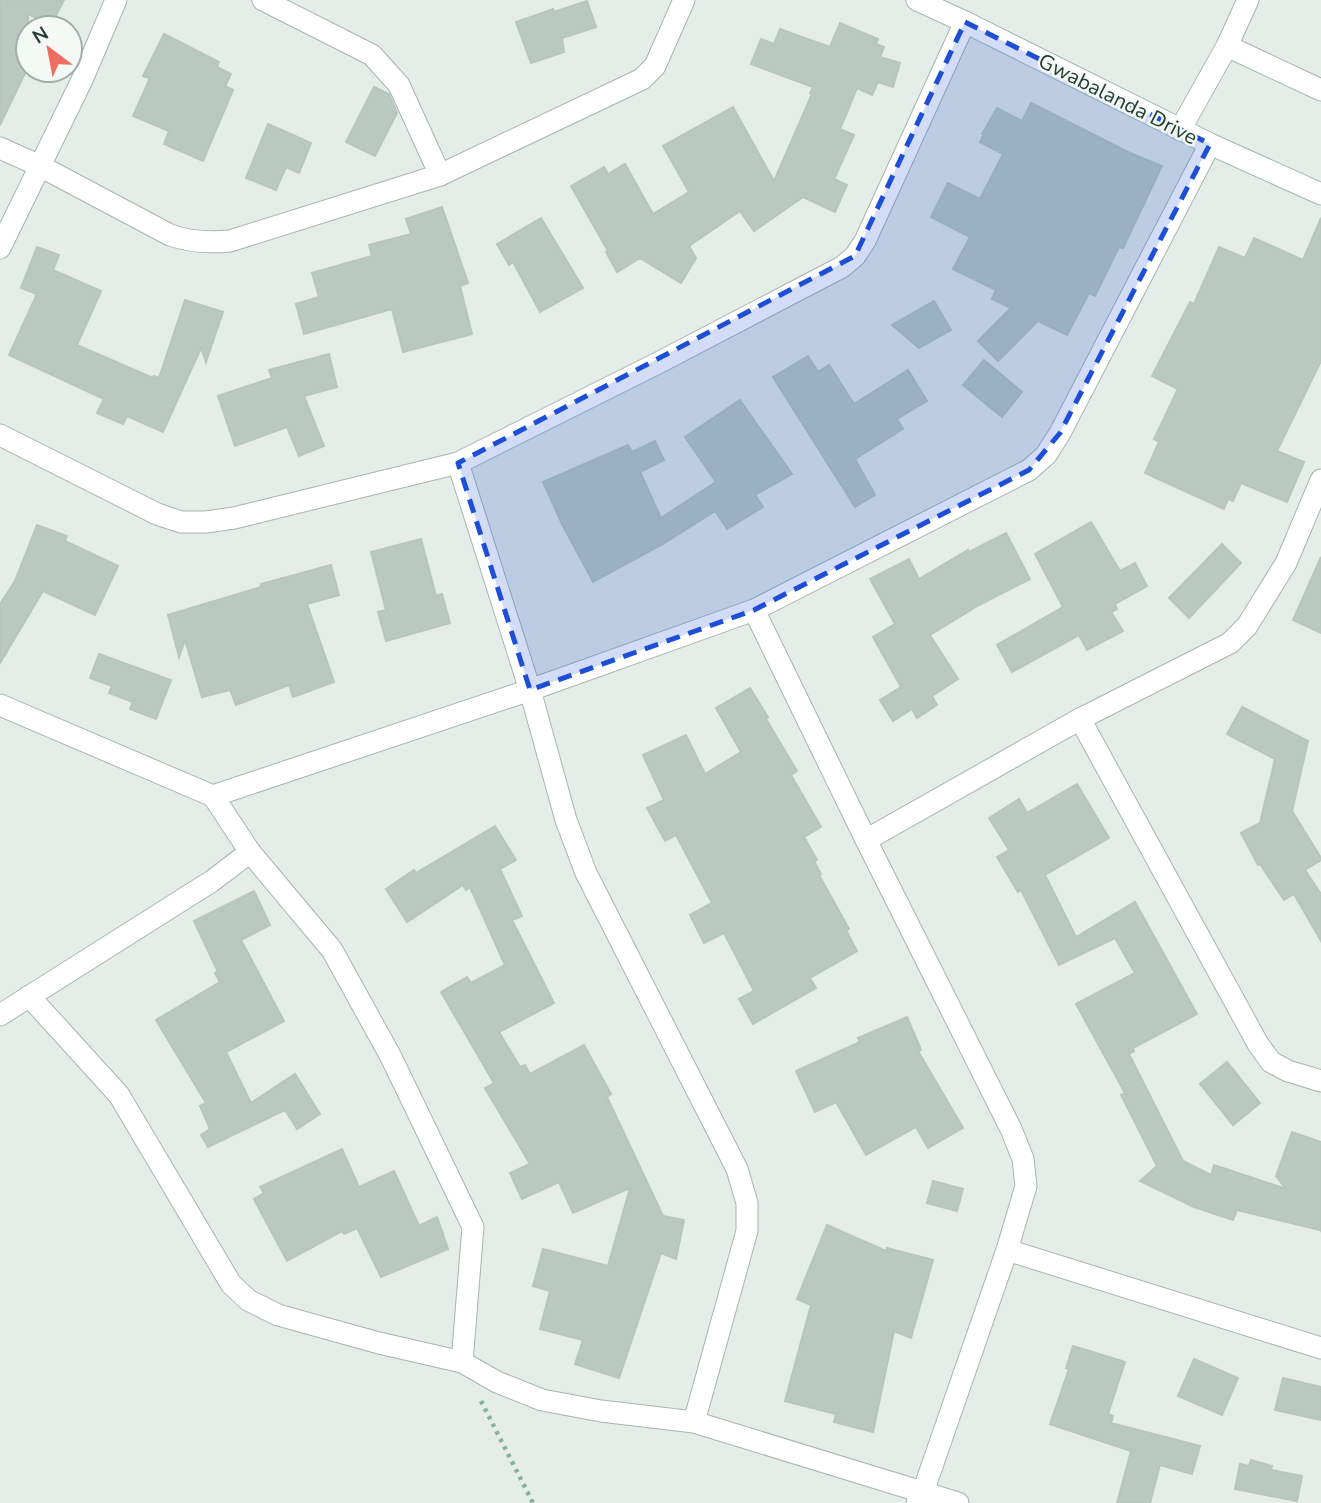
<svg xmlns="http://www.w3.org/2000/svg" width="1321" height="1503" font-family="'Nunito Sans',sans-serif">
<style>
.building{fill:#b9c8c0;stroke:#b6c6bd;stroke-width:2}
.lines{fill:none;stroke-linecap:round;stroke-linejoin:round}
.street-casing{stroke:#a7b5ad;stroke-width:23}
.secondary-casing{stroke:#a2b8ae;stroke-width:23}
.path{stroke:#85b09c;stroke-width:4.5;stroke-dasharray:3.5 5;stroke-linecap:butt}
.street{stroke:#fff;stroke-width:21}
.secondary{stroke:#fff;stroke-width:21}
.marked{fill:#1d4ed8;fill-opacity:0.2;stroke:#1d4ed8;stroke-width:5;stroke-dasharray:14 9;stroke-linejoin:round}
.labels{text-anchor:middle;stroke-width:5;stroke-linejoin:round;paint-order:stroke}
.street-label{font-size:21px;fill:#243e33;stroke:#f4f9f6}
</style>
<rect width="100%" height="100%" fill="#e4ede7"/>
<g class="building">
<path d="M 0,0 L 64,0 L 51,25 L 28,14 L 28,67 L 0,125 Z"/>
<path d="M 587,1 L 596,27 L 562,38 L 564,52 L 531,63 L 516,22 L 553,9 L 554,12 Z"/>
<path d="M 840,23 L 878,39 L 876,44 L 884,47 L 880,57 L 900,63 L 893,87 L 878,82 L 872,95 L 857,88 L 840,129 L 854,135 L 834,179 L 847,185 L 835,212 L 803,197 L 754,231 L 740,211 L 689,246 L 696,258 L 681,283 L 640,258 L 617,272 L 606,252 L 608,251 L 571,186 L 604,167 L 608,174 L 625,164 L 653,214 L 689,192 L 663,146 L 733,107 L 774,181 L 812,94 L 810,93 L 813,87 L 751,64 L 761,39 L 774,44 L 780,29 L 830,47 Z"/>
<path d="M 164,34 L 219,62 L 217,67 L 231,74 L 225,86 L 233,90 L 203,161 L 164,144 L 169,131 L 133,116 L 150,78 L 143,76 Z"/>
<path d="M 374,87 L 389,94 L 397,113 L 375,156 L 346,142 Z"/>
<path d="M 1031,103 L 1130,153 L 1162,166 L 1123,248 L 1119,247 L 1095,296 L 1089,293 L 1067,335 L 1038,321 L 998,361 L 978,341 L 1011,308 L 992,299 L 996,290 L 953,269 L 970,237 L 931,217 L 948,183 L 980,199 L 1003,154 L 980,142 L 984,134 L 982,134 L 997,108 L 1022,121 Z"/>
<path d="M 268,124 L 311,143 L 299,173 L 286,167 L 276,190 L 246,178 Z"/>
<path d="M 442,207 L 468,283 L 460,286 L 472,334 L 403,352 L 392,309 L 304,334 L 296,304 L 319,297 L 312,273 L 372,256 L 369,245 L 411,234 L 406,219 Z"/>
<path d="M 541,218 L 583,288 L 540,312 L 513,262 L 509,265 L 497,244 Z"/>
<path d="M 1321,218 L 1321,361 L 1277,451 L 1304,462 L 1287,502 L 1241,483 L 1233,501 L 1228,499 L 1224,509 L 1145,473 L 1159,442 L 1154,439 L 1178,389 L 1152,376 L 1190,302 L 1194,304 L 1219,247 L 1245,258 L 1254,238 L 1303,260 Z"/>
<path d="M 37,247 L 59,255 L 53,270 L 101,291 L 77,345 L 153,378 L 154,376 L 159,378 L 185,300 L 223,312 L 206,362 L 201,348 L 163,432 L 127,416 L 123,424 L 97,413 L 104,399 L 9,355 L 37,294 L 21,288 Z"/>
<path d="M 934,301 L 951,330 L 919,348 L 892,325 Z"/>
<path d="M 329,354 L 337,387 L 304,396 L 324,446 L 299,456 L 287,427 L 235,446 L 218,396 L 272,378 L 269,370 Z"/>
<path d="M 808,356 L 818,372 L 829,365 L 854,404 L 908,370 L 927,401 L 897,419 L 903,429 L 855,459 L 875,495 L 855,507 L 773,377 Z"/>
<path d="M 984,360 L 1022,392 L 1002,417 L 963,385 Z"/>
<path d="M 740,400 L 792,474 L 755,495 L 763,507 L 727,529 L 715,511 L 663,544 L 593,582 L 562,524 L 543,482 L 628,445 L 632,452 L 655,441 L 664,460 L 640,472 L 661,518 L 716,482 L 685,437 Z"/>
<path d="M 1091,522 L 1120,571 L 1135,563 L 1147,586 L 1115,604 L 1117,609 L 1111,612 L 1123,631 L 1087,650 L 1079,635 L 1012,672 L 997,645 L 1063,607 L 1035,554 Z"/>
<path d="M 37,525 L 67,536 L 65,541 L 118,566 L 95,615 L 43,591 L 0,663 L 0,604 L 15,581 Z"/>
<path d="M 1006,533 L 1030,579 L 979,605 L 930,635 L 958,679 L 932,696 L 937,705 L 917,718 L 912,709 L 893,721 L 880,700 L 901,687 L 873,637 L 895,624 L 870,579 L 909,559 L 919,579 L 968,550 L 969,552 Z"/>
<path d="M 421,539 L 436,596 L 442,594 L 450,623 L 386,641 L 378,612 L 386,610 L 371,552 Z"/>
<path d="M 1222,544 L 1241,563 L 1189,618 L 1169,598 Z"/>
<path d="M 1321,557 L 1321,633 L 1293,620 Z"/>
<path d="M 331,565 L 339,595 L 307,604 L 334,682 L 293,697 L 289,685 L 236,705 L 230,690 L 202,697 L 185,640 L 179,657 L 168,615 L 261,587 L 261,584 Z"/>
<path d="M 99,654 L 171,680 L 156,719 L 130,709 L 133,702 L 109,693 L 112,686 L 90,678 Z"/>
<path d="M 750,688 L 768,717 L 766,719 L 797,771 L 791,775 L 821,827 L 804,837 L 817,860 L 814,861 L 821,874 L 819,875 L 849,929 L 846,930 L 857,951 L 810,978 L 816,988 L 753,1024 L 739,999 L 754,991 L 724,933 L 704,943 L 690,915 L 712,903 L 676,835 L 665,841 L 647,808 L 664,800 L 643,755 L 686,735 L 705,774 L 741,752 L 716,708 Z"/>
<path d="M 1242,707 L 1308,741 L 1292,811 L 1321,858 L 1321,860 L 1305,870 L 1321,894 L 1321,941 L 1294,894 L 1284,900 L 1260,864 L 1258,865 L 1241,833 L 1260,823 L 1275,759 L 1227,734 Z"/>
<path d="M 1077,784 L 1109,838 L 1045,875 L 1076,937 L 1135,902 L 1197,1014 L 1133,1048 L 1134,1051 L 1129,1054 L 1183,1161 L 1211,1175 L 1214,1165 L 1286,1189 L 1276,1176 L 1292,1132 L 1321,1142 L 1321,1231 L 1320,1230 L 1237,1210 L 1233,1220 L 1194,1207 L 1140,1181 L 1157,1166 L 1121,1095 L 1125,1093 L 1076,1004 L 1135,973 L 1115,938 L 1059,965 L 1021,890 L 1018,892 L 997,857 L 1009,850 L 989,818 L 1019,799 L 1027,813 Z"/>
<path d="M 495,826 L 516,860 L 500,869 L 522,916 L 512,920 L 554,1003 L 499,1032 L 520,1067 L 525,1065 L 530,1074 L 584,1045 L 611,1094 L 607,1097 L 663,1216 L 684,1220 L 676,1259 L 661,1253 L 619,1378 L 575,1364 L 583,1340 L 540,1329 L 550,1291 L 533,1286 L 543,1249 L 608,1266 L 630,1188 L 573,1213 L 559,1182 L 522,1199 L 510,1173 L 530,1164 L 485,1088 L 494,1083 L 441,992 L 467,977 L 471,983 L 505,965 L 470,887 L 466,890 L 463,885 L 407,922 L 386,889 L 414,870 L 416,873 Z"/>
<path d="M 254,891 L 270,925 L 241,940 L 284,1021 L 226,1052 L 251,1103 L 295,1074 L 320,1114 L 297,1129 L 285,1110 L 208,1147 L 201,1135 L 210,1129 L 200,1106 L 206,1103 L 156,1020 L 220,982 L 215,973 L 218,972 L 194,921 Z"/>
<path d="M 907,1017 L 921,1050 L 918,1051 L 963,1128 L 928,1148 L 916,1127 L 866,1155 L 836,1102 L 815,1112 L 796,1071 L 860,1042 L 858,1038 Z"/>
<path d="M 1227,1062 L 1260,1103 L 1233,1125 L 1200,1084 Z"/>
<path d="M 342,1149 L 359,1187 L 394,1171 L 419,1226 L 437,1217 L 448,1249 L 381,1277 L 357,1228 L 344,1234 L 342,1231 L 287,1261 L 254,1199 L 264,1193 L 260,1187 Z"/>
<path d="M 933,1181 L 963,1189 L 957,1211 L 927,1203 Z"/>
<path d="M 827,1225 L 886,1251 L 887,1248 L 933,1260 L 911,1338 L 894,1331 L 873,1432 L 834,1422 L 836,1414 L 785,1401 L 811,1305 L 797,1299 Z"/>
<path d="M 1073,1346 L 1125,1362 L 1108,1414 L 1113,1416 L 1111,1423 L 1200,1446 L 1192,1474 L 1160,1465 L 1150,1503 L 1117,1503 L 1131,1451 L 1050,1424 L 1069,1369 L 1066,1368 Z"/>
<path d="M 1194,1359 L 1238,1378 L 1222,1415 L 1178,1396 Z"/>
<path d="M 1283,1378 L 1321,1387 L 1321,1420 L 1275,1410 Z"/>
<path d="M 1251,1460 L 1272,1466 L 1271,1470 L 1302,1476 L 1297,1501 L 1235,1489 L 1240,1464 L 1249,1466 Z"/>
</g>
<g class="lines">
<defs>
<g id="street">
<path d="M 263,0 L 372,55 L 399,85 L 440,175"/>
<path d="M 1227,46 L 1248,0"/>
<path d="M 1180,130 L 1227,46 L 1321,90"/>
<path d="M 0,148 L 40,166 L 170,235 C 190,242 209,243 230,241 L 440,175 L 642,79 L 655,66 L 684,0"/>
<path d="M 0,248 L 82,80 L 116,0"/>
<path d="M 0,435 L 157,514 L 181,522 L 206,522 L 234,518 L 458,463 L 660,362 L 842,267 L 855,256 L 865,241 L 965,22"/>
<path d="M 458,463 L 530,690 L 566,820 L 586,873 L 737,1169 L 747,1203 L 747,1231 L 694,1422"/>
<path d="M 754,610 L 866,840 L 1011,1129 L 1023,1159 L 1026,1186 L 1007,1250 L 923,1492 L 917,1503"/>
<path d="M 0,705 L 213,796 L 530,690 L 754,610 L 1029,470 L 1046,455 L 1060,433 L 1210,144"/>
<path d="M 1080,719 L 1258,1044 L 1271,1062 L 1288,1071 L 1321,1081"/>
<path d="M 213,796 L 250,852 L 332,950 L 391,1057 L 473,1227 L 462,1362"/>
<path d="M 866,840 L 1080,719 L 1230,643 L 1247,626 L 1286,563 L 1321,480"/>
<path d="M 29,996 L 119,1095 L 231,1284 L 248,1300 L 278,1315 L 379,1343 L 462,1362 L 497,1382 L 542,1400 L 601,1411 L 694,1422 L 958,1503"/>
<path d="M 0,1015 L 212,881 L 250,852"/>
<path d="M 1007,1250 L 1321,1348"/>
</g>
<path id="secondary" d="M 917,0 L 965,22 L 1210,144 L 1321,194"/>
</defs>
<use href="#street" class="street-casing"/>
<use href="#secondary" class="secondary-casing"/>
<path class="path" d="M 481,1401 L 533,1503"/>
<use href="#street" class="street"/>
<use href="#secondary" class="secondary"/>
</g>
<path class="marked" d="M 965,22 L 1210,144 L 1060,433 L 1029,470 L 754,610 L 530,690 L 458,463 L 855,256 Z"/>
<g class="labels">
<g class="street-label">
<text transform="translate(1118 99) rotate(27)" y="7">Gwabalanda Drive</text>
</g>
</g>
<g transform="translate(49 49) rotate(328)"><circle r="33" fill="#f4f9f6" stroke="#a1aea8" stroke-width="2"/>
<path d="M0-5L12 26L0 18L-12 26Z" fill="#ee6f61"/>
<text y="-10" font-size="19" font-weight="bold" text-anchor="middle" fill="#243e33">N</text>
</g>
</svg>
